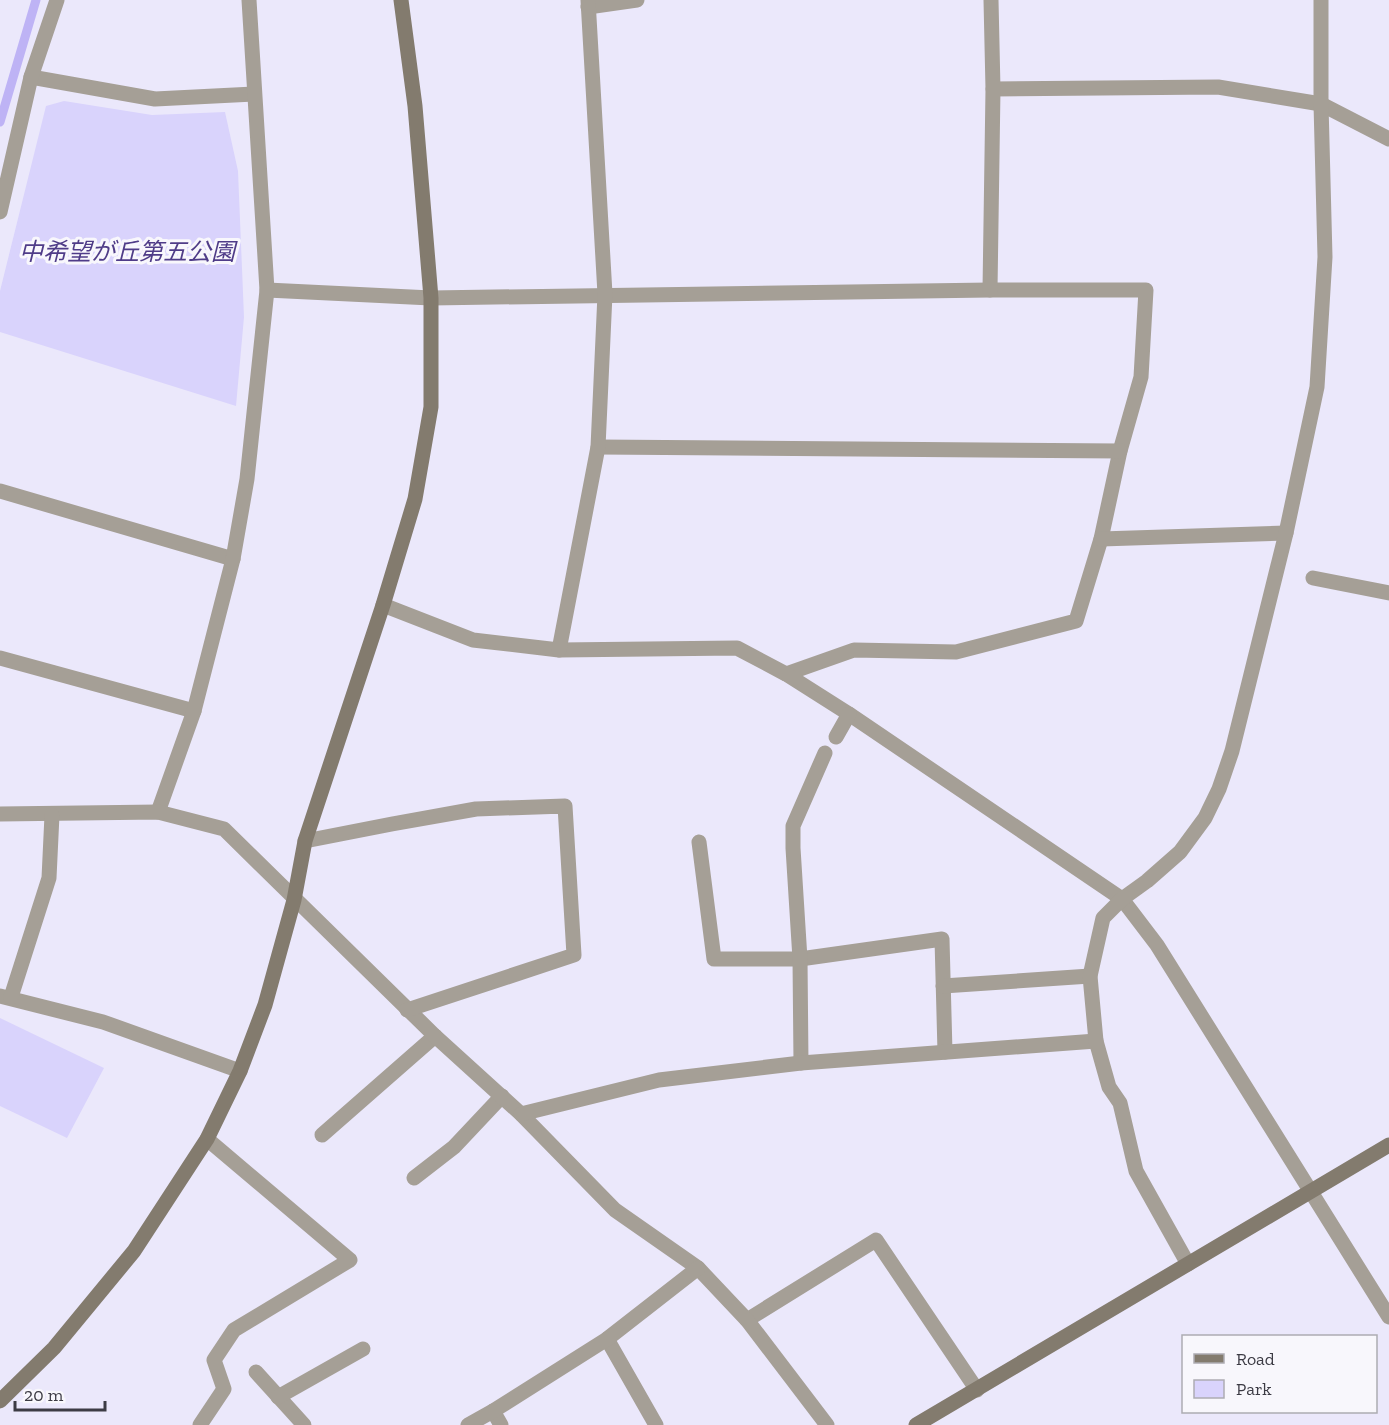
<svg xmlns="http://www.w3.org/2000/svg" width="1389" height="1425" font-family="'Zilla Slab','Noto Sans JP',serif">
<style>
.green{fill:#d9d3fc}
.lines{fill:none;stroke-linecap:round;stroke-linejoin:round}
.stream{stroke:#beb3f5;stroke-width:9}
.lane{stroke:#a59f96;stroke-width:15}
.street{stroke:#a59f96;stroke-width:15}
.secondary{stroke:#837b6e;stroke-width:15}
.labels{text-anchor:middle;stroke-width:6;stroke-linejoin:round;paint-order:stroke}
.park-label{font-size:24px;font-style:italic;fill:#4f3c88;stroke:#f8f7fc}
</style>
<rect width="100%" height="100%" fill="#ebe8fb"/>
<g class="green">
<path d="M 64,101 L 152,115 L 225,112 L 238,171 L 244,317 L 236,406 L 0,332 L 0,291 L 46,106 Z"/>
<path d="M 0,1018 L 104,1068 L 67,1138 L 0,1106 Z"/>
</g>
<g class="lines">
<path class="stream" d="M 0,122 L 36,0"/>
<g class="lane">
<path d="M 1313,578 L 1389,593"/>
<path d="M 699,842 L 714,959 L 800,959 L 942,939 L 945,1052"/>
<path d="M 943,986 L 1090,976"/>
<path d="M 322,1135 L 435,1036"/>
<path d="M 414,1178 L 454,1147 L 502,1096"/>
<path d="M 747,1320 L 876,1240 L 977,1390"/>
<path d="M 256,1372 L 304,1425"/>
<path d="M 278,1397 L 363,1349"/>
<path d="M 200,1425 L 224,1389 L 214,1360 L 234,1330 L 350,1260 L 207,1139"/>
</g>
<g class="street">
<path d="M 588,7 L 637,0"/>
<path d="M 31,77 L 155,99 L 254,94"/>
<path d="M 993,89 L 1218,87 L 1321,104 L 1389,139"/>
<path d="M 0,212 L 31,77 L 57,0"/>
<path d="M 267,290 L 431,298 L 990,290 L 1146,290 L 1141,377 L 1120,451 L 1101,539 L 1076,621 L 956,652 L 854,650 L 786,674"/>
<path d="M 990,290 L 993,89 L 991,0"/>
<path d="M 598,447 L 1120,451"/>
<path d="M 0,491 L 233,559"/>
<path d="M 1101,539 L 1286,533"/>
<path d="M 383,605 L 473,640 L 559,650 L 737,648 L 786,674 L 849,714 L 1122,899 L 1157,945 L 1389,1317"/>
<path d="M 559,650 L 598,447 L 605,294 L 588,0"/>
<path d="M 0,658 L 194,711"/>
<path d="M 836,737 L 849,714"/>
<path d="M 158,812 L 194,711 L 233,559 L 247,479 L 267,290 L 249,0"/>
<path d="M 0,814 L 158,812 L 224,829 L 435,1036 L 521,1114 L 615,1210 L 698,1268 L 747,1320 L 827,1425"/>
<path d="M 305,841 L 392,824 L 476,809 L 565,806 L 574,955 L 407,1010"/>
<path d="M 0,996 L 103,1022 L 240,1071"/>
<path d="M 11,997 L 49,878 L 52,815"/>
<path d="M 801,1063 L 800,959 L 793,848 L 793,826 L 825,753"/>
<path d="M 521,1114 L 659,1080 L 801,1063 L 1096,1041"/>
<path d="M 1188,1264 L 1136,1171 L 1120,1103 L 1109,1087 L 1096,1041 L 1090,976 L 1103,918 L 1122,899 L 1147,881 L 1180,852 L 1205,818 L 1219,789 L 1232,751 L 1286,533 L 1317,387 L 1325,257 L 1321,104 L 1321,0"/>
<path d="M 607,1339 L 656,1425"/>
<path d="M 493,1411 L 501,1425"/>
<path d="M 468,1425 L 493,1411 L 607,1339 L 698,1268"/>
</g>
<g class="secondary">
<path d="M 0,1401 L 54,1348 L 134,1251 L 207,1139 L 240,1071 L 265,1005 L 294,900 L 305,841 L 383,605 L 415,499 L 431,407 L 431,298 L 415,106 L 401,0"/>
<path d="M 916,1425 L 1389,1145"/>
</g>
</g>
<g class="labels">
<g class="park-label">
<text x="127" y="260">中希望が丘第五公園</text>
</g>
</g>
<rect x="1182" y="1335" width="195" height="78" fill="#f8f7fc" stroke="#adacb2" stroke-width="1.5"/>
<rect x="1194" y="1354" width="30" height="9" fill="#837b6e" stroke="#adacb2" stroke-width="1.5"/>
<text x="1236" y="1365" font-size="18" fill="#3c3b44">Road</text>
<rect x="1194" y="1380" width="30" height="18" fill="#d9d3fc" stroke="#adacb2" stroke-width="1.5"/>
<text x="1236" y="1395" font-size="18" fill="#3c3b44">Park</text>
<path d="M15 1401v9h90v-9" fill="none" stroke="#3c3b44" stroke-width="3"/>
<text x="24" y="1401" font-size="18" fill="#3c3b44" stroke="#f8f7fc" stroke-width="4.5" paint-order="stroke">20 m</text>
</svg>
